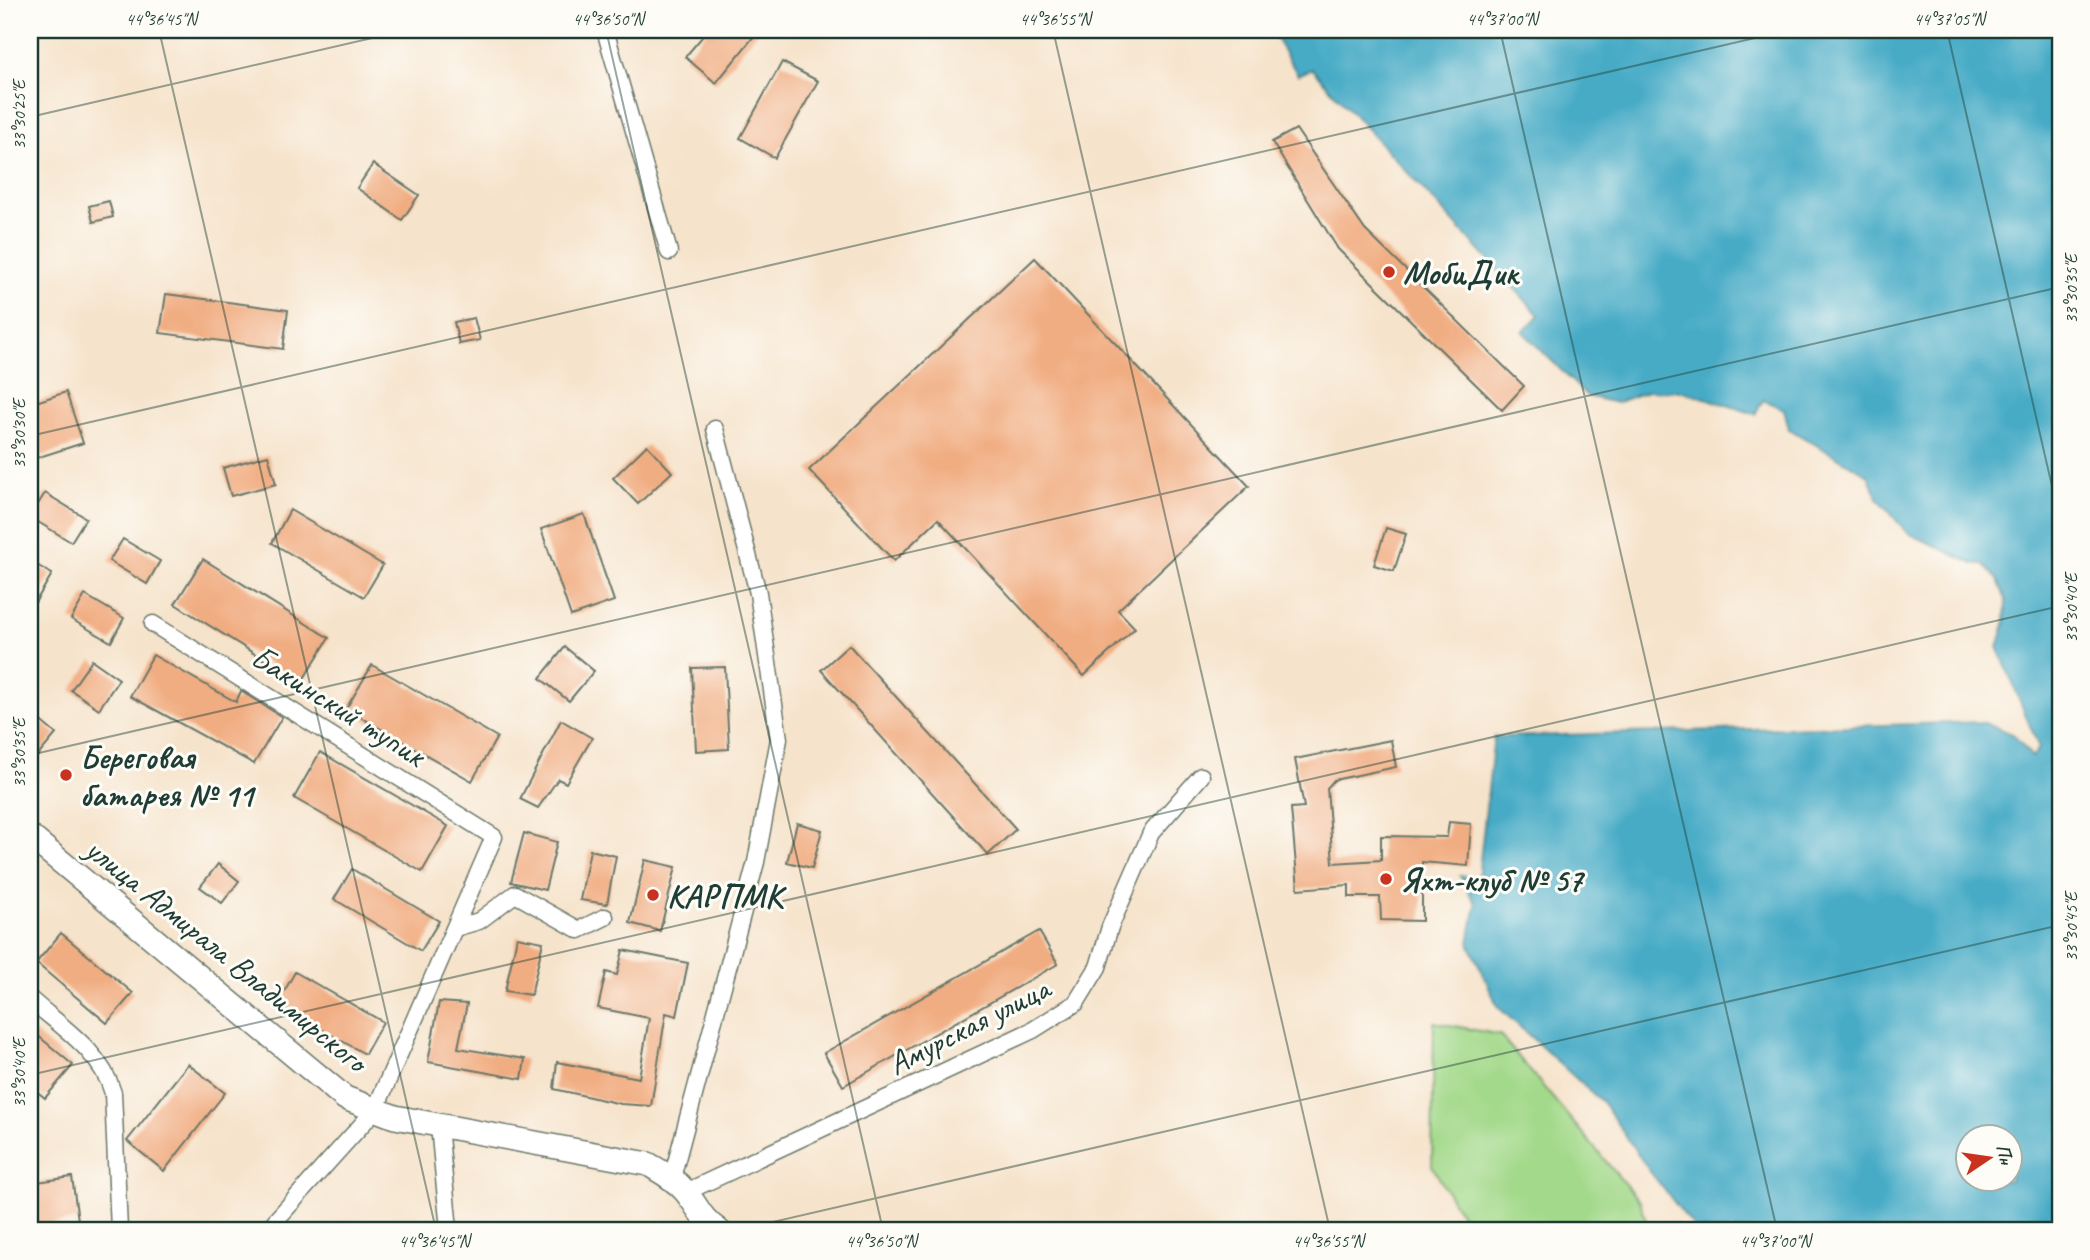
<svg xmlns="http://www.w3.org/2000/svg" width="2090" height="1260" font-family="Caveat,sans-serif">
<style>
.green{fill:#a3d98a;stroke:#618b5f;stroke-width:2}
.water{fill:#46abc6;stroke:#32747d;stroke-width:2;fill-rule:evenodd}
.building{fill:#f1ad82}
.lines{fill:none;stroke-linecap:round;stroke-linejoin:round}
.minor-casing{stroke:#6a7769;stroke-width:19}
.secondary-casing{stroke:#6a7769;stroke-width:26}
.minor{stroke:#fff;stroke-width:16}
.secondary{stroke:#fff;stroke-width:23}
.ticks{fill:none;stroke:#1f3d34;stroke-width:2;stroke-opacity:0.45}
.poi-dot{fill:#c8321e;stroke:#fdfcf7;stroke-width:2.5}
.labels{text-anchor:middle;stroke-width:6;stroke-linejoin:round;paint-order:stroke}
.poi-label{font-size:33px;font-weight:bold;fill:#1f3d34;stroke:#fdfcf7;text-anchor:start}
.street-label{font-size:33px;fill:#1f3d34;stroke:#fdfcf7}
.neatline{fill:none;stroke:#1f3d34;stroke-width:2.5}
.ticks-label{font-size:18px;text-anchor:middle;fill:#1f3d34}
</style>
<rect width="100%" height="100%" fill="#fdfcf7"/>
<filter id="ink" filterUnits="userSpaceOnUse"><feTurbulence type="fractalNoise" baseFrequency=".0143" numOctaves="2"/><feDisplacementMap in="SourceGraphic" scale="14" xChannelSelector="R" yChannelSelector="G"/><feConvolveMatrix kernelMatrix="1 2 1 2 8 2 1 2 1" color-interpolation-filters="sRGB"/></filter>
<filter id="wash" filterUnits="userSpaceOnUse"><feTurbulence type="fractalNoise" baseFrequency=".00686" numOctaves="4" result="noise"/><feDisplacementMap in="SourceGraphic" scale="28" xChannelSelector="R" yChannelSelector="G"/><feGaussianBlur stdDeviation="1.57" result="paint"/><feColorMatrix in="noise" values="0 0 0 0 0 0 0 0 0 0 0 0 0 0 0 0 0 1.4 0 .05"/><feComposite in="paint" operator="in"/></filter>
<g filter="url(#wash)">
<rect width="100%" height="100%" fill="#f6e3cb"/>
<path class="green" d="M 1434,1022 L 1500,1035 L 1640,1202 L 1649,1230 L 1470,1230 L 1432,1166 Z"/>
<path class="water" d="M 1271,30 L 2060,30 L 2060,1230 L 1696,1230 L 1648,1169 L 1603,1103 L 1498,1007 L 1469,943 L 1476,904 L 1460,876 L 1478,878 L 1494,737 L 1982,722 L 2013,734 L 2032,757 L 2039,748 L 1998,647 L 2005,624 L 2006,601 L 1998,580 L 1983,564 L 1973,564 L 1906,532 L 1878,498 L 1868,475 L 1789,429 L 1784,409 L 1763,400 L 1755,414 L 1683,391 L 1648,391 L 1616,403 L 1587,396 L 1523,332 L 1539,315 L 1312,69 L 1298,75 ZM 1968,1138 L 2010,1138 L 2010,1180 L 1968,1180 Z"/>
<g id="blocks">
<g class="building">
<path d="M 708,30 L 759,30 L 716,83 L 685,57 Z"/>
<path d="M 782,62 L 818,81 L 775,158 L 740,138 Z"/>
<path d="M 1296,129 L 1365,230 L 1524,386 L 1502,410 L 1338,249 L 1272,142 Z"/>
<path d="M 373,164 L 419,195 L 402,220 L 357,188 Z"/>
<path d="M 109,201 L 113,217 L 93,222 L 89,206 Z"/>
<path d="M 1035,258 L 1249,486 L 1118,610 L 1135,628 L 1084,676 L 938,519 L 894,561 L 809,470 Z"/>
<path d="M 166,294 L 288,310 L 283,349 L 160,333 Z"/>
<path d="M 474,318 L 480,340 L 459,344 L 454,322 Z"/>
<path d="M 66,392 L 83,443 L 30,460 L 30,404 Z"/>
<path d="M 647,445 L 672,472 L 638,504 L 613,478 Z"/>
<path d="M 268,455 L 276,484 L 231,496 L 223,468 Z"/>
<path d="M 45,493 L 86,518 L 71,542 L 30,517 Z"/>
<path d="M 290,510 L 383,565 L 364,597 L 272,543 Z"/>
<path d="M 584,514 L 614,601 L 571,616 L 541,529 Z"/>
<path d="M 1386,528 L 1406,534 L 1394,571 L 1374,565 Z"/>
<path d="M 123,539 L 160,561 L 147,584 L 109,561 Z"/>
<path d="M 203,559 L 329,638 L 301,683 L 175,604 Z"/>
<path d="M 30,561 L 52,574 L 30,611 Z"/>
<path d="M 85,595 L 124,618 L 111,642 L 71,619 Z"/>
<path d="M 849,645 L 1016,829 L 988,855 L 821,670 Z"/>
<path d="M 565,647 L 594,671 L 569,701 L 540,678 Z"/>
<path d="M 153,655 L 236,702 L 241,691 L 282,717 L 254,764 L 130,696 Z"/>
<path d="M 92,660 L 119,679 L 99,709 L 71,690 Z"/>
<path d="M 372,665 L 497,737 L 472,781 L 346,709 Z"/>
<path d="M 725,667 L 729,749 L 696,751 L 692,668 Z"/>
<path d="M 30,712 L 56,734 L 30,765 Z"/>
<path d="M 561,720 L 592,738 L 566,783 L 558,779 L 538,808 L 520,799 Z"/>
<path d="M 1391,740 L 1396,767 L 1334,780 L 1327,788 L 1333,863 L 1381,860 L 1381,836 L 1447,837 L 1449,822 L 1471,824 L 1468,866 L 1422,862 L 1422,921 L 1381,920 L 1380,897 L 1349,897 L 1349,885 L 1298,889 L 1291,808 L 1304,807 L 1295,759 Z"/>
<path d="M 320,752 L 448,826 L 422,872 L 294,798 Z"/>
<path d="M 797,823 L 822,830 L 812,868 L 787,862 Z"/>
<path d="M 524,833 L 557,842 L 545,890 L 511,882 Z"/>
<path d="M 590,850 L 616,856 L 607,904 L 580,900 Z"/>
<path d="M 645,860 L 676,867 L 660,931 L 630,923 Z"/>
<path d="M 218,864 L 239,881 L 222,903 L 200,887 Z"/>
<path d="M 352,869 L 439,921 L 421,951 L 334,899 Z"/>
<path d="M 1039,931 L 1058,964 L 843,1086 L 824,1053 Z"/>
<path d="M 61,933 L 133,993 L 107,1023 L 36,963 Z"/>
<path d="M 517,937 L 543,942 L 531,995 L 505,991 Z"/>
<path d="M 623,950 L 688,963 L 677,1016 L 666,1013 L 651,1106 L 621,1104 L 554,1089 L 557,1062 L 639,1078 L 649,1018 L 598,1008 L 606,972 L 617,975 Z"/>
<path d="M 295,972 L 383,1022 L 365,1054 L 277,1004 Z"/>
<path d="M 439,1002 L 467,1004 L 458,1048 L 525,1059 L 522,1079 L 428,1062 Z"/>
<path d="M 30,1029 L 73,1065 L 45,1098 L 30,1086 Z"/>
<path d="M 188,1064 L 225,1093 L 164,1171 L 127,1141 Z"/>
<path d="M 72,1177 L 78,1220 L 30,1227 L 30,1183 Z"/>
</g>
</g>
</g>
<g filter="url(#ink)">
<use href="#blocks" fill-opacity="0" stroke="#6a7769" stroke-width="2"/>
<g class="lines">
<defs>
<g id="minor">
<path d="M 605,30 L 669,252"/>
<path d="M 153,624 L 494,837 L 375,1110 L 267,1230"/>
<path d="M 455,928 L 479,921 L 515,894 L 579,930 L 605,917"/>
<path d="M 30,999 C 61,1027 101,1051 113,1093 L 119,1230"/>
<path d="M 439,1126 L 449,1230"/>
<path d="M 672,1178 L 756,862 L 779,739 L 758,593 L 715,429"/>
<path d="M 686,1192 L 1033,1030 L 1076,1003 L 1098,967 L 1110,927 L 1151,833 L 1201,776"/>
</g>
<path id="secondary" d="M 30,836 L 345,1098 L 395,1117 L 648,1164 C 661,1172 675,1179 685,1191 C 698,1206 700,1218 718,1230"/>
</defs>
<use href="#minor" class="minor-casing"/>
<use href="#secondary" class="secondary-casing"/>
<use href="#minor" class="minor"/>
<use href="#secondary" class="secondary"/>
</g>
</g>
<path class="ticks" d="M 159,30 L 436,1230M 606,30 L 883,1230M 1053,30 L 1330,1230M 1500,30 L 1777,1230M 1947,30 L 2060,521M 30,117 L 407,30M 30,436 L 1790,30M 30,755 L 2060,287M 30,1075 L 2060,606M 738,1230 L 2060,925"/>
<g class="poi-dot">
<circle cx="1389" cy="272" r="7"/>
<circle cx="66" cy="775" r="7"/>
<circle cx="1386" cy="879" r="7"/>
<circle cx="653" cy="895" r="7"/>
</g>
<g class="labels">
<g class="poi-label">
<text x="1403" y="284">МобиДик</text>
<text x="80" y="768">Береговая<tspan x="80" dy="38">батарея № 11</tspan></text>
<text x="1400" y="891">Яхт-клуб № 57</text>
<text x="667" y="907">КАРПМК</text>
</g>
<g class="street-label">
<text transform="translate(339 705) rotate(32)" y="12">Бакинский тупик</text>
<text transform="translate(227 954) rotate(39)" y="12">улица Адмирала Владимирского</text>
<text transform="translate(968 1025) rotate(-27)" y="12">Амурская улица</text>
</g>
</g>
<rect width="2090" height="1260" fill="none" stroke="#fdfcf7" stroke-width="77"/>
<g transform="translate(1989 1158) rotate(77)"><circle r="33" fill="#fdfcf7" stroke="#a4b0a9" stroke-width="2"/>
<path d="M0-5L12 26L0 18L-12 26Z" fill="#c8321e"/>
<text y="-10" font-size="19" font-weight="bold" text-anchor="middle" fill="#1f3d34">Пн</text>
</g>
<rect x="38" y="38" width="2014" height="1184" class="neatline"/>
<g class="ticks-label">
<text x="161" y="25">44°36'45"N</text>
<text x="608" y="25">44°36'50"N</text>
<text x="1055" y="25">44°36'55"N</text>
<text x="1502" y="25">44°37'00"N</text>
<text x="1949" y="25">44°37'05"N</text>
<text transform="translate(19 115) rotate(-90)" y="6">33°30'25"E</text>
<text transform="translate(2071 289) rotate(-90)" y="6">33°30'35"E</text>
<text transform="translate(19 434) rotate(-90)" y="6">33°30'30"E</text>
<text transform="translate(2071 608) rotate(-90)" y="6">33°30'40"E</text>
<text transform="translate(19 753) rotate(-90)" y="6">33°30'35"E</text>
<text transform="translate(2071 927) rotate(-90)" y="6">33°30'45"E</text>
<text transform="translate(19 1073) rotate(-90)" y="6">33°30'40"E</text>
<text x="434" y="1247">44°36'45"N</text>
<text x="881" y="1247">44°36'50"N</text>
<text x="1328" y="1247">44°36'55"N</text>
<text x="1775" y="1247">44°37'00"N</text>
</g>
</svg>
